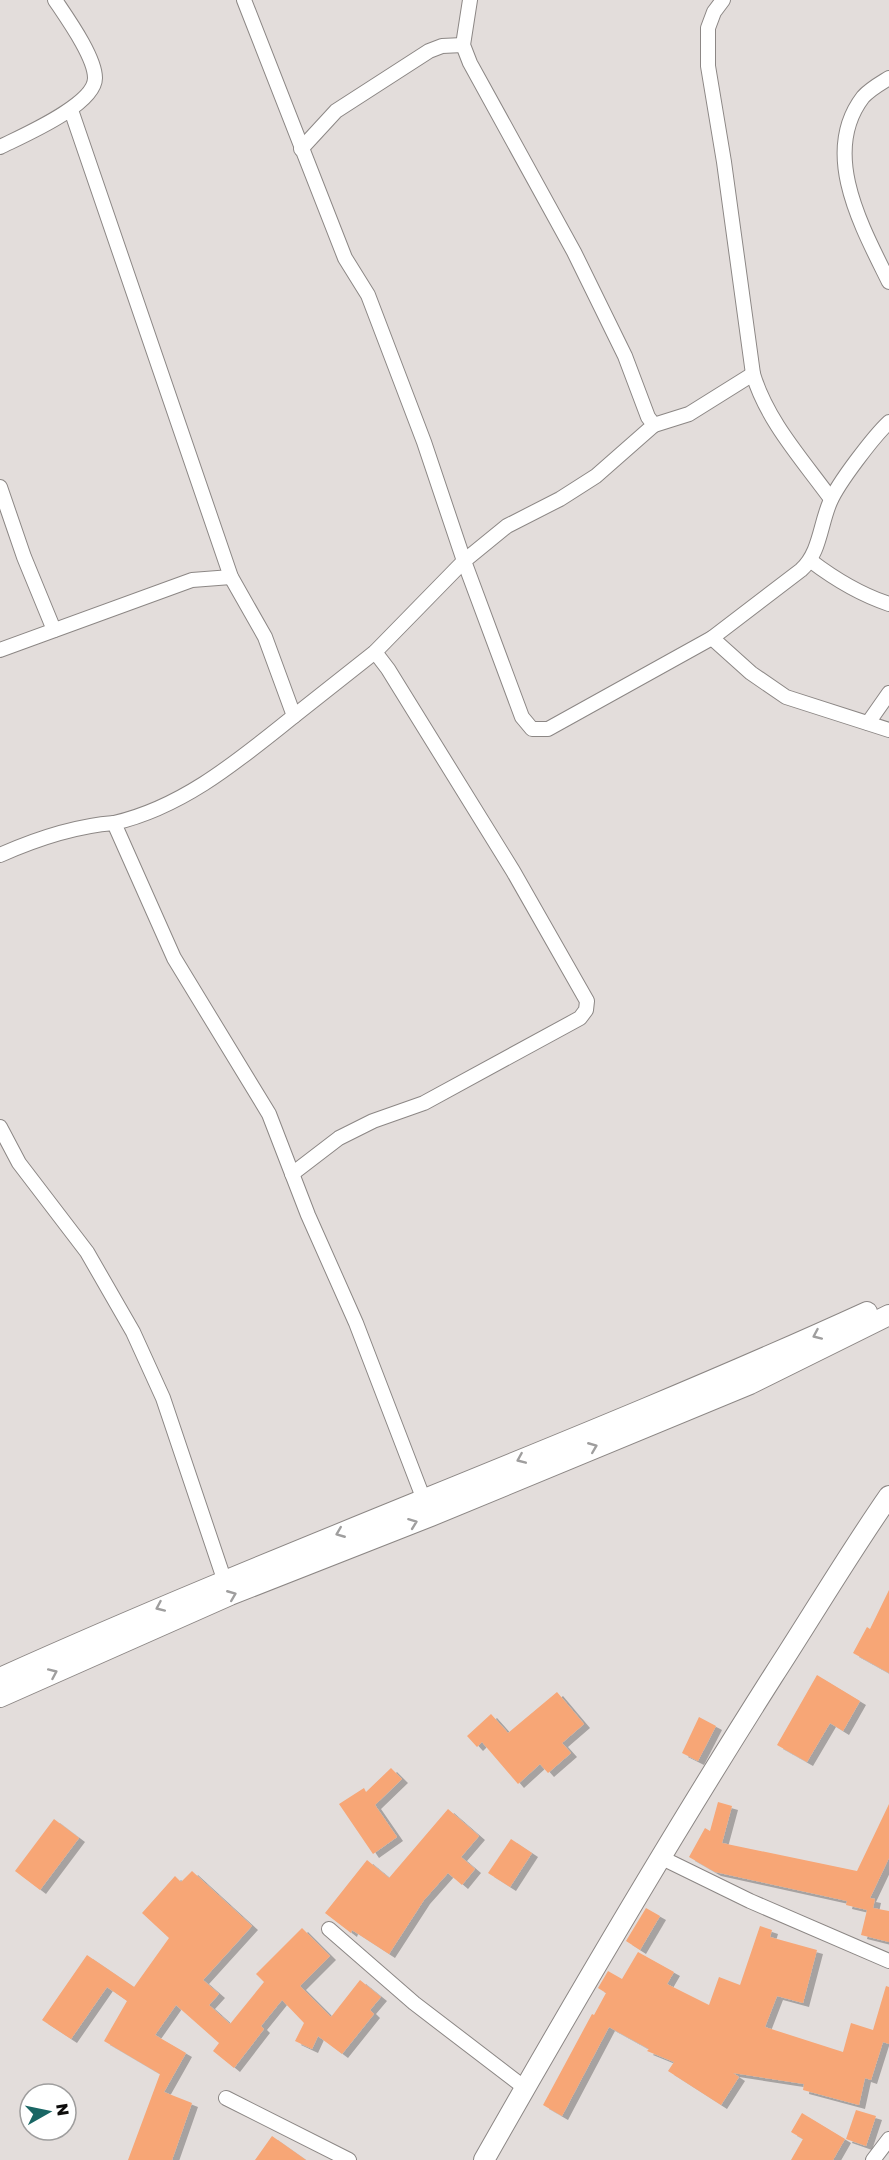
<svg xmlns="http://www.w3.org/2000/svg" width="889" height="2160" font-family="'Golos Text',sans-serif">
<style>
.building{fill:#f7a676;filter:url(#shadow)}
.lines{fill:none;stroke-linecap:round;stroke-linejoin:round}
.street-casing{stroke:#8c8785;stroke-width:16}
.secondary-casing{stroke:#8c8785;stroke-width:22}
.street{stroke:#fff;stroke-width:14}
.secondary{stroke:#fff;stroke-width:20}
.oneway{stroke:#9f9e9e}
</style>
<defs>
<filter id="shadow"><feDropShadow dx="6" dy="4" stdDeviation="0" flood-color="#0004"/></filter>
</defs>
<rect width="100%" height="100%" fill="#e3dddb"/>
<g class="building">
<path d="M 889,1590 L 889,1673 L 853,1653 L 867,1627 L 870,1629 Z"/>
<path d="M 817,1675 L 860,1701 L 843,1731 L 830,1723 L 807,1762 L 777,1745 Z"/>
<path d="M 557,1692 L 584,1724 L 562,1743 L 571,1753 L 548,1773 L 540,1764 L 518,1784 L 482,1742 L 477,1747 L 467,1736 L 491,1714 L 508,1733 Z"/>
<path d="M 699,1717 L 716,1726 L 698,1761 L 682,1753 Z"/>
<path d="M 391,1768 L 402,1779 L 375,1805 L 397,1837 L 373,1854 L 339,1804 L 364,1788 L 366,1792 Z"/>
<path d="M 718,1802 L 732,1806 L 722,1843 L 857,1871 L 889,1804 L 889,1858 L 870,1898 L 875,1899 L 873,1908 L 889,1911 L 889,1942 L 861,1935 L 867,1910 L 846,1905 L 847,1901 L 715,1872 L 689,1857 L 705,1828 L 710,1831 Z"/>
<path d="M 448,1809 L 479,1836 L 461,1857 L 475,1869 L 462,1885 L 448,1873 L 424,1900 L 389,1954 L 352,1930 L 351,1933 L 325,1913 L 367,1860 L 389,1878 Z"/>
<path d="M 54,1819 L 79,1838 L 40,1890 L 15,1871 Z"/>
<path d="M 511,1839 L 532,1853 L 510,1887 L 488,1873 Z"/>
<path d="M 192,1871 L 252,1926 L 203,1980 L 219,1994 L 209,2005 L 230,2024 L 264,1982 L 256,1974 L 302,1928 L 330,1956 L 300,1986 L 331,2017 L 360,1980 L 381,1997 L 370,2010 L 374,2014 L 342,2054 L 318,2036 L 312,2049 L 295,2041 L 304,2023 L 282,2000 L 261,2026 L 264,2029 L 234,2068 L 213,2051 L 219,2043 L 176,2005 L 155,2035 L 186,2053 L 164,2092 L 192,2103 L 172,2160 L 128,2160 L 160,2074 L 104,2041 L 127,2001 L 107,1987 L 71,2039 L 42,2020 L 87,1955 L 134,1987 L 169,1938 L 142,1913 L 175,1876 L 181,1882 Z"/>
<path d="M 646,1908 L 660,1916 L 640,1950 L 626,1941 Z"/>
<path d="M 760,1926 L 772,1930 L 770,1937 L 817,1950 L 803,2003 L 777,1996 L 765,2027 L 843,2052 L 851,2023 L 873,2030 L 886,1986 L 889,1987 L 889,2044 L 883,2042 L 871,2080 L 865,2078 L 859,2105 L 803,2090 L 804,2084 L 733,2073 L 739,2077 L 721,2105 L 668,2071 L 674,2062 L 647,2051 L 649,2049 L 609,2027 L 562,2116 L 543,2105 L 592,2014 L 594,2015 L 606,1993 L 598,1988 L 608,1971 L 622,1979 L 638,1952 L 674,1972 L 667,1984 L 709,2005 L 719,1977 L 740,1985 Z"/>
<path d="M 856,2110 L 876,2116 L 866,2146 L 846,2139 Z"/>
<path d="M 802,2113 L 845,2139 L 833,2160 L 791,2160 L 803,2139 L 791,2132 Z"/>
<path d="M 272,2136 L 306,2160 L 255,2160 Z"/>
</g>
<g class="lines">
<defs>
<g id="street">
<path d="M 244,0 L 345,258 L 368,295 L 424,442 L 464,561 L 375,652 L 294,716"/>
<path d="M 470,0 L 463,45 L 470,63 L 574,252 L 625,356 L 648,417 L 654,425 L 596,476 L 560,499 L 507,526 L 464,561 L 522,717 L 532,729 L 548,729 L 712,638 L 801,570 C 820,553 820,525 830,502 C 838,483 874,436 889,422"/>
<path d="M 723,0 L 714,12 L 708,28 L 708,66 L 724,162 L 753,374 C 767,421 802,459 831,499"/>
<path d="M 889,78 C 881,83 870,89 863,97 C 820,153 862,227 889,282"/>
<path d="M 71,110 L 231,577 L 265,637 L 294,716 C 240,759 184,807 114,823"/>
<path d="M 0,147 C 22,136 95,105 95,78 C 95,57 67,18 55,0"/>
<path d="M 301,149 L 336,111 L 429,51 L 442,46 L 463,45"/>
<path d="M 654,425 L 689,414 L 753,374"/>
<path d="M 0,487 L 24,557 L 54,630"/>
<path d="M 811,561 C 836,580 859,594 889,604"/>
<path d="M 712,638 L 751,673 L 786,697 L 889,730"/>
<path d="M 0,650 L 192,580 L 231,577"/>
<path d="M 868,723 L 889,693"/>
<path d="M 0,855 C 36,839 75,826 114,823 L 174,958 L 269,1114 L 308,1215 L 356,1323 L 424,1500"/>
<path d="M 0,1127 L 19,1163 L 87,1252 L 133,1332 L 163,1398 L 224,1579"/>
<path d="M 292,1174 L 339,1138 L 373,1121 L 424,1103 L 580,1018 L 586,1010 L 587,1001 L 513,871 L 388,669 L 375,652"/>
<path d="M 660,1857 L 750,1901 L 889,1961"/>
<path d="M 329,1929 L 414,2003 L 525,2088"/>
<path d="M 226,2098 L 349,2160"/>
<path d="M 873,2160 L 889,2139"/>
</g>
<g id="secondary">
<path d="M 0,1678 C 286,1549 582,1442 867,1312"/>
<path d="M 0,1697 L 230,1595 L 431,1516 L 750,1384 L 889,1315"/>
<path d="M 484,2160 C 577,1996 672,1835 773,1676 C 812,1616 848,1555 889,1496"/>
</g>
</defs>
<use href="#street" class="street-casing"/>
<use href="#secondary" class="secondary-casing"/>
<use href="#street" class="street"/>
<use href="#secondary" class="secondary"/>
</g>
<defs><path id="oneway-chevron" d="M-2-3.5L2.5 0L-2 3.5" fill="none" stroke-width="1.6" stroke-linecap="round" stroke-linejoin="round" transform="scale(1.5)"/></defs>
<g class="oneway">
<use href="#oneway-chevron" transform="translate(817 1335) rotate(156)"/>
<use href="#oneway-chevron" transform="translate(593 1447) rotate(-22)"/>
<use href="#oneway-chevron" transform="translate(521 1459) rotate(157)"/>
<use href="#oneway-chevron" transform="translate(413 1523) rotate(-21)"/>
<use href="#oneway-chevron" transform="translate(340 1533) rotate(158)"/>
<use href="#oneway-chevron" transform="translate(232 1595) rotate(-22)"/>
<use href="#oneway-chevron" transform="translate(160 1607) rotate(156)"/>
<use href="#oneway-chevron" transform="translate(53 1673) rotate(-24)"/>
</g>
<g transform="translate(48 2112) rotate(81)"><circle r="28" fill="#ffffff" stroke="#9f9e9e" stroke-width="1.5"/>
<path d="M0-4.5L10 22L0 15L-10 22Z" fill="#196664"/>
<text y="-9" font-size="16" font-weight="bold" text-anchor="middle" fill="#0e0d0c">N</text>
</g>
</svg>
